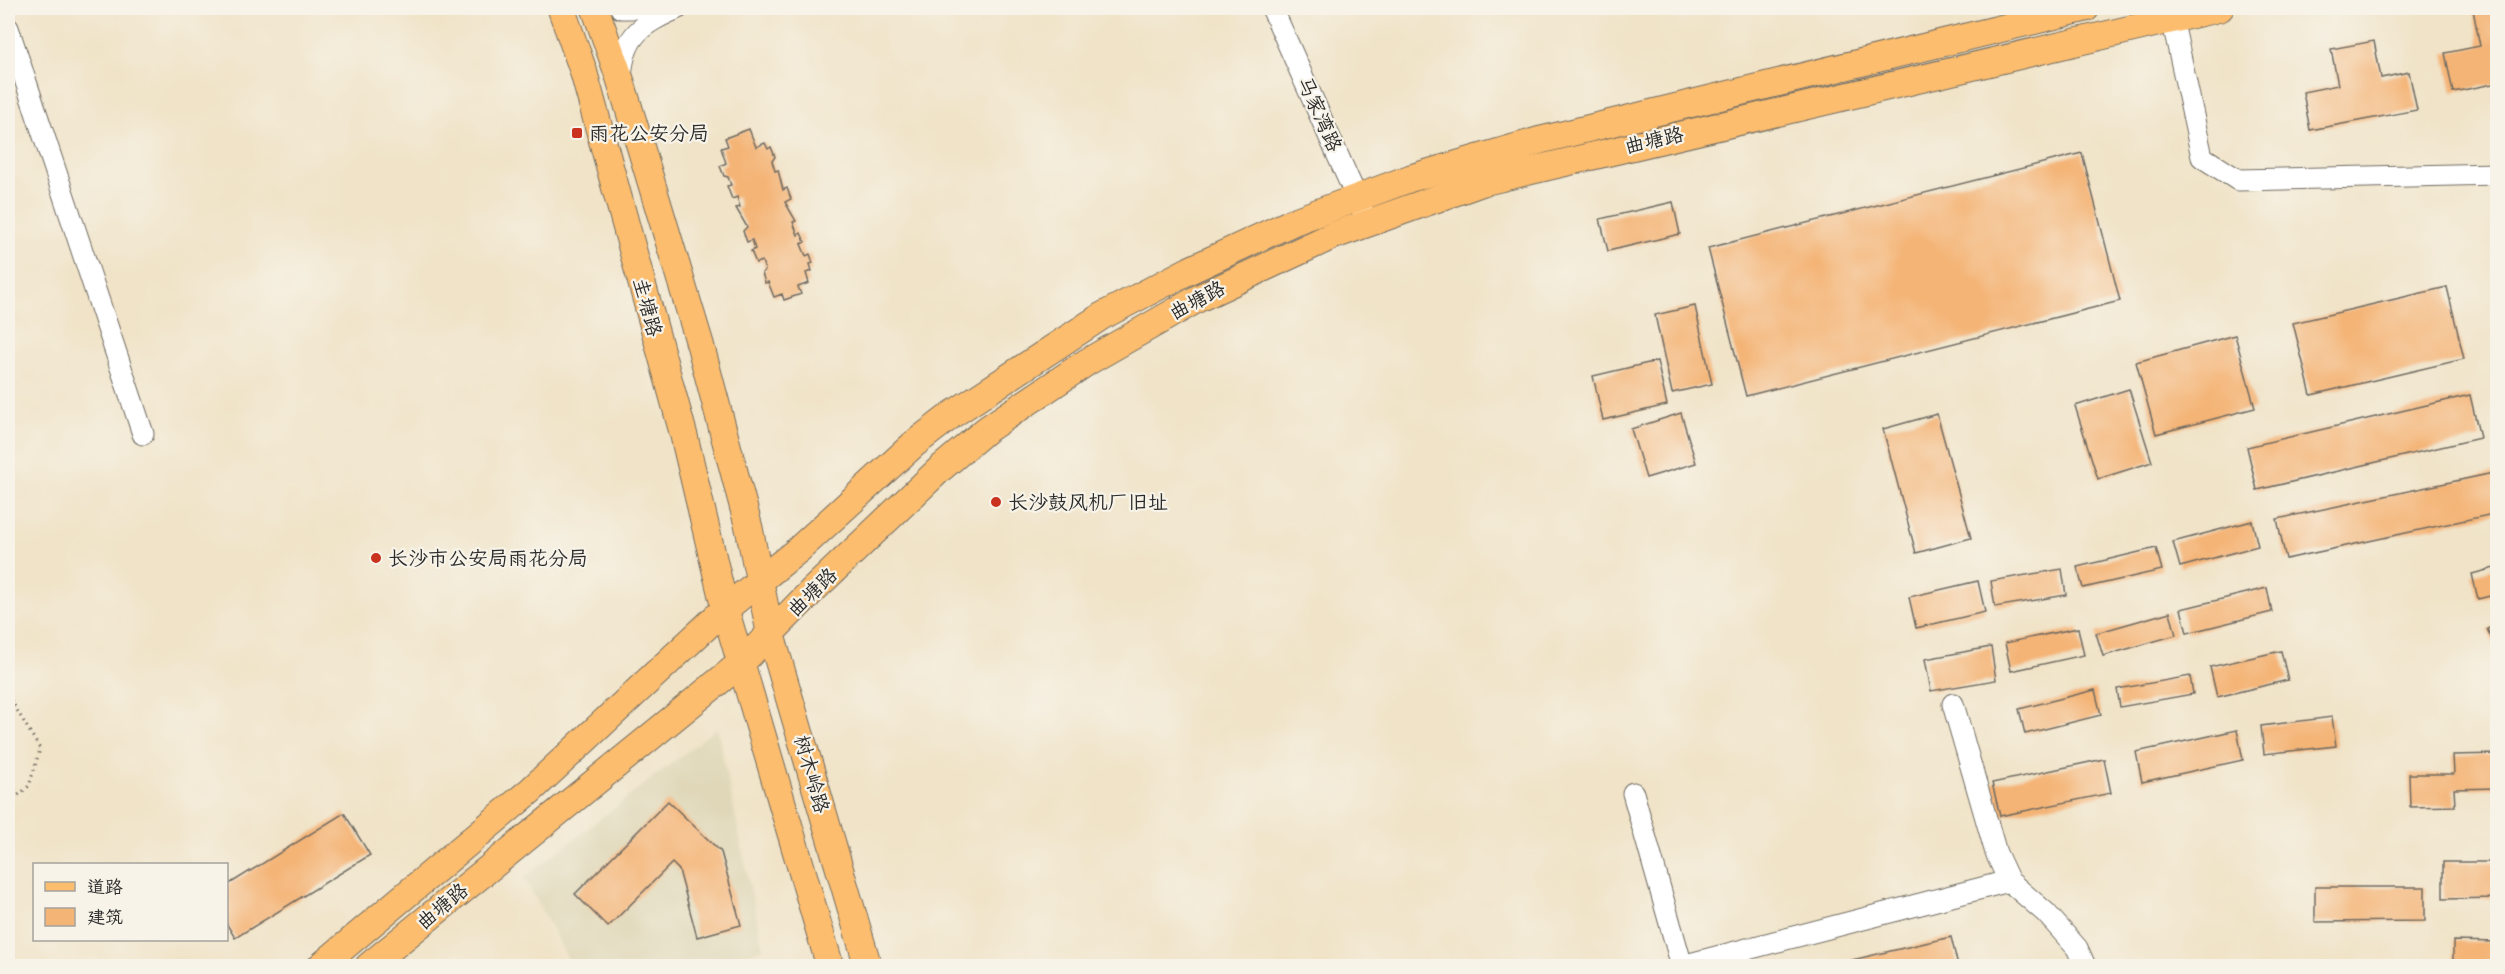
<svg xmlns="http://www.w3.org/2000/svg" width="2505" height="974" font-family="'Indie Flower','LXGW WenKai TC',sans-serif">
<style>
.built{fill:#dfd7b7}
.building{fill:#f4b476}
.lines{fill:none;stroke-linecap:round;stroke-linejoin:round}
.minor-casing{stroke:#706b62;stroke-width:23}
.major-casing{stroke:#706b62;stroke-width:29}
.path{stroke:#706b62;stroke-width:3;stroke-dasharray:1.5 4.5;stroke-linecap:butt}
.minor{stroke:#fff;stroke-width:21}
.major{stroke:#fcbd6e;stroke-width:27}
.poi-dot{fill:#c8321e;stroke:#f7f3e8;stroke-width:2}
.labels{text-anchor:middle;stroke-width:4.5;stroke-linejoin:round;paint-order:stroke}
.street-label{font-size:20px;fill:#2b2b2b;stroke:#f7f3e8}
.poi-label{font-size:20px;fill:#2b2b2b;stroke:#f7f3e8;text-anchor:start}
</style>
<rect width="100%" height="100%" fill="#f7f3e8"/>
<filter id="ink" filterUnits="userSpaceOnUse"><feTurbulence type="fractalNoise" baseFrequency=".0167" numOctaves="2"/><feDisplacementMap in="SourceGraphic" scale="12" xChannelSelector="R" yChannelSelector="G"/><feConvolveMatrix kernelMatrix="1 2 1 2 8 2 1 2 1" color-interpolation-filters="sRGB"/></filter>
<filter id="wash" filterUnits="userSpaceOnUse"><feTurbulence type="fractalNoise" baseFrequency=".008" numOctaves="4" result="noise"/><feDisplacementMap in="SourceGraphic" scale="24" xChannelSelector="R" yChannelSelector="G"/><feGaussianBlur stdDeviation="1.35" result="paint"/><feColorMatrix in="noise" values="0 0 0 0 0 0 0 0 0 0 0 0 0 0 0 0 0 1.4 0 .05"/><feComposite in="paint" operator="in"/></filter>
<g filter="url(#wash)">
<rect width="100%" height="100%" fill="#f0e3c7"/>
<path class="built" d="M 717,728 L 763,949 L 711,966 L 572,966 L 524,878 Z"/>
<g id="blocks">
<g class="building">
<path d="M 2487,8 L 2498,8 L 2498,83 L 2453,92 L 2445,53 L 2480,46 L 2473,10 Z"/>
<path d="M 2374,41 L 2381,78 L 2409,72 L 2417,110 L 2310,130 L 2303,92 L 2338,85 L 2331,49 Z"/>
<path d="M 749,129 L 756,147 L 765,143 L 768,149 L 771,147 L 775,157 L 772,161 L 775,171 L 778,170 L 783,190 L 787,188 L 791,199 L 785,202 L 796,221 L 793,222 L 798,235 L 801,233 L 805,242 L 801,244 L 806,256 L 810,254 L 813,263 L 810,264 L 812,271 L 806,273 L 809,283 L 798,287 L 801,294 L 784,300 L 782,294 L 774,297 L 768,282 L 765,283 L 762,273 L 765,270 L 762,261 L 756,263 L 751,251 L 755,249 L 752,240 L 747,242 L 743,231 L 747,227 L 736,208 L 740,207 L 737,197 L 732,199 L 727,186 L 731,185 L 728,177 L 724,176 L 720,166 L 726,163 L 721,148 L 728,146 L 725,138 Z"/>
<path d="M 2082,153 L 2120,301 L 1746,396 L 1708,248 Z"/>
<path d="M 1673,202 L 1680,234 L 1608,251 L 1600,219 Z"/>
<path d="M 2447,287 L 2464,359 L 2311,395 L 2293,323 Z"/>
<path d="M 1695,306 L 1712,384 L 1672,393 L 1655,315 Z"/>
<path d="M 2235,335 L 2255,408 L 2156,434 L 2136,362 Z"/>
<path d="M 1657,361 L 1667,405 L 1603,420 L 1593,376 Z"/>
<path d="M 2129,389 L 2152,462 L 2098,479 L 2075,406 Z"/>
<path d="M 2470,395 L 2480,438 L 2257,490 L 2247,447 Z"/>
<path d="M 1681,413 L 1696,463 L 1646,478 L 1631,429 Z"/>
<path d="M 1937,414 L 1971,538 L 1916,553 L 1883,429 Z"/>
<path d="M 2498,472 L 2498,513 L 2286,559 L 2277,519 Z"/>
<path d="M 2252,521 L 2258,546 L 2180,567 L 2173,542 Z"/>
<path d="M 2156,548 L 2162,570 L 2083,588 L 2077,567 Z"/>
<path d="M 2498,567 L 2498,594 L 2478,599 L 2472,574 Z"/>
<path d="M 2062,569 L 2066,595 L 1995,607 L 1991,581 Z"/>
<path d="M 1978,581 L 1985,612 L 1916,628 L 1909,597 Z"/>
<path d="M 2267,588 L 2272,612 L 2187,633 L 2181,609 Z"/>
<path d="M 2170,612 L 2176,635 L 2103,656 L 2096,633 Z"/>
<path d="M 2498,624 L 2498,652 L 2487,629 Z"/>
<path d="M 2078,628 L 2084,655 L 2011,671 L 2005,643 Z"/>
<path d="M 1991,647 L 1996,680 L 1931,691 L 1925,659 Z"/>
<path d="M 2281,651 L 2288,680 L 2217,697 L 2210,667 Z"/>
<path d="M 2190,676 L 2193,694 L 2120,707 L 2117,689 Z"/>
<path d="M 2095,690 L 2101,715 L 2025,734 L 2019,709 Z"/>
<path d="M 2332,717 L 2336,746 L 2264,754 L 2261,726 Z"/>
<path d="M 2237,730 L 2243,760 L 2142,782 L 2136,752 Z"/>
<path d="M 2498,754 L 2498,788 L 2454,789 L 2455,806 L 2410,807 L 2409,774 L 2454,774 L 2453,755 Z"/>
<path d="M 2104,759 L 2111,793 L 2000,816 L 1992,783 Z"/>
<path d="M 668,801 L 721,852 L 741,925 L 697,937 L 679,870 L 672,863 L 608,927 L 575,894 Z"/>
<path d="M 344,813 L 370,855 L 235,938 L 226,923 L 226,886 Z"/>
<path d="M 2443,862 L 2498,862 L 2498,898 L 2443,899 Z"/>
<path d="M 2315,887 L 2425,887 L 2425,921 L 2315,922 Z"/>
<path d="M 1951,937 L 1958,966 L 1854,966 L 1852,960 Z"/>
<path d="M 2453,941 L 2498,942 L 2498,966 L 2453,966 Z"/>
</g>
</g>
</g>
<g filter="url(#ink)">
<use href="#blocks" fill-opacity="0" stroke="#706b62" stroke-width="1.5"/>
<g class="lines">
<defs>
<g id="minor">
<path d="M 621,8 L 648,8"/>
<path d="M 1272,8 L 1363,212"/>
<path d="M 2172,18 L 2202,157 L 2238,180 L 2498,174"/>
<path d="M 8,28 L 143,434"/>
<path d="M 621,79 C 623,35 642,24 678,8"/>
<path d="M 1953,704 L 1996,853 L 2009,881 L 2046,913 L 2077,948 L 2085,966"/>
<path d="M 1633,793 L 1682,966 L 2009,881"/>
</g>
<g id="major">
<path d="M 561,8 L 583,70 L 684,436 L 725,609 L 830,966"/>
<path d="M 595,8 L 620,79 L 700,344 L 749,528 L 770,632 L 868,966"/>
<path d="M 321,966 L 530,791 L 725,609 L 798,550 L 914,444 L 953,414 L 1102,316 L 1190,270 L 1295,221 L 1411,178 L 1541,140 L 2086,8"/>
<path d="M 369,966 L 740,664 L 814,589 L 940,469 L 986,430 L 1087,362 L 1199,298 L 1332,236 L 1483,182 L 2220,8"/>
</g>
</defs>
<use href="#minor" class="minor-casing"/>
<use href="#major" class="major-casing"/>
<path class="path" d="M 8,695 L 40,749 L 29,786 L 8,804"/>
<use href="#minor" class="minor"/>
<use href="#major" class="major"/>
</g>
</g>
<g class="poi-dot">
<rect x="571" y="127" width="12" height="12" rx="3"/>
<circle cx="996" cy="502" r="6"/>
<circle cx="376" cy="558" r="6"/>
</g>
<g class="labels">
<g class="street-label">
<text transform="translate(1320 114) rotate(66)" y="7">马家湾路</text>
<text transform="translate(1654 140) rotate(-13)" y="7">曲塘路</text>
<text transform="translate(1197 300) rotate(-28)" y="7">曲塘路</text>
<text transform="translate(648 307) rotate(75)" y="7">圭塘路</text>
<text transform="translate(812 592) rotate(-44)" y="7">曲塘路</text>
<text transform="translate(812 774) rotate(74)" y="7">树木岭路</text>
<text transform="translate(442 906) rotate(-40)" y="7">曲塘路</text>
</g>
<g class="poi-label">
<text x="589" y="140">雨花公安分局</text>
<text x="1008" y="509">长沙鼓风机厂旧址</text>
<text x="388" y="565">长沙市公安局雨花分局</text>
</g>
</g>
<rect width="2505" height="974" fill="none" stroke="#f7f3e8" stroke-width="30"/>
<rect x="33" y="863" width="195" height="78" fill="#f7f3e8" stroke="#a5a39c" stroke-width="1.5"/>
<rect x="45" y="882" width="30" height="9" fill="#fcbd6e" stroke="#a5a39c" stroke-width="1.5"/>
<text x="87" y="893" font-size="18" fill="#2b2b2b">道路</text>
<rect x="45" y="908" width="30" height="18" fill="#f4b476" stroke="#a5a39c" stroke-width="1.5"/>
<text x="87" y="923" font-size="18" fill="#2b2b2b">建筑</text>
</svg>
